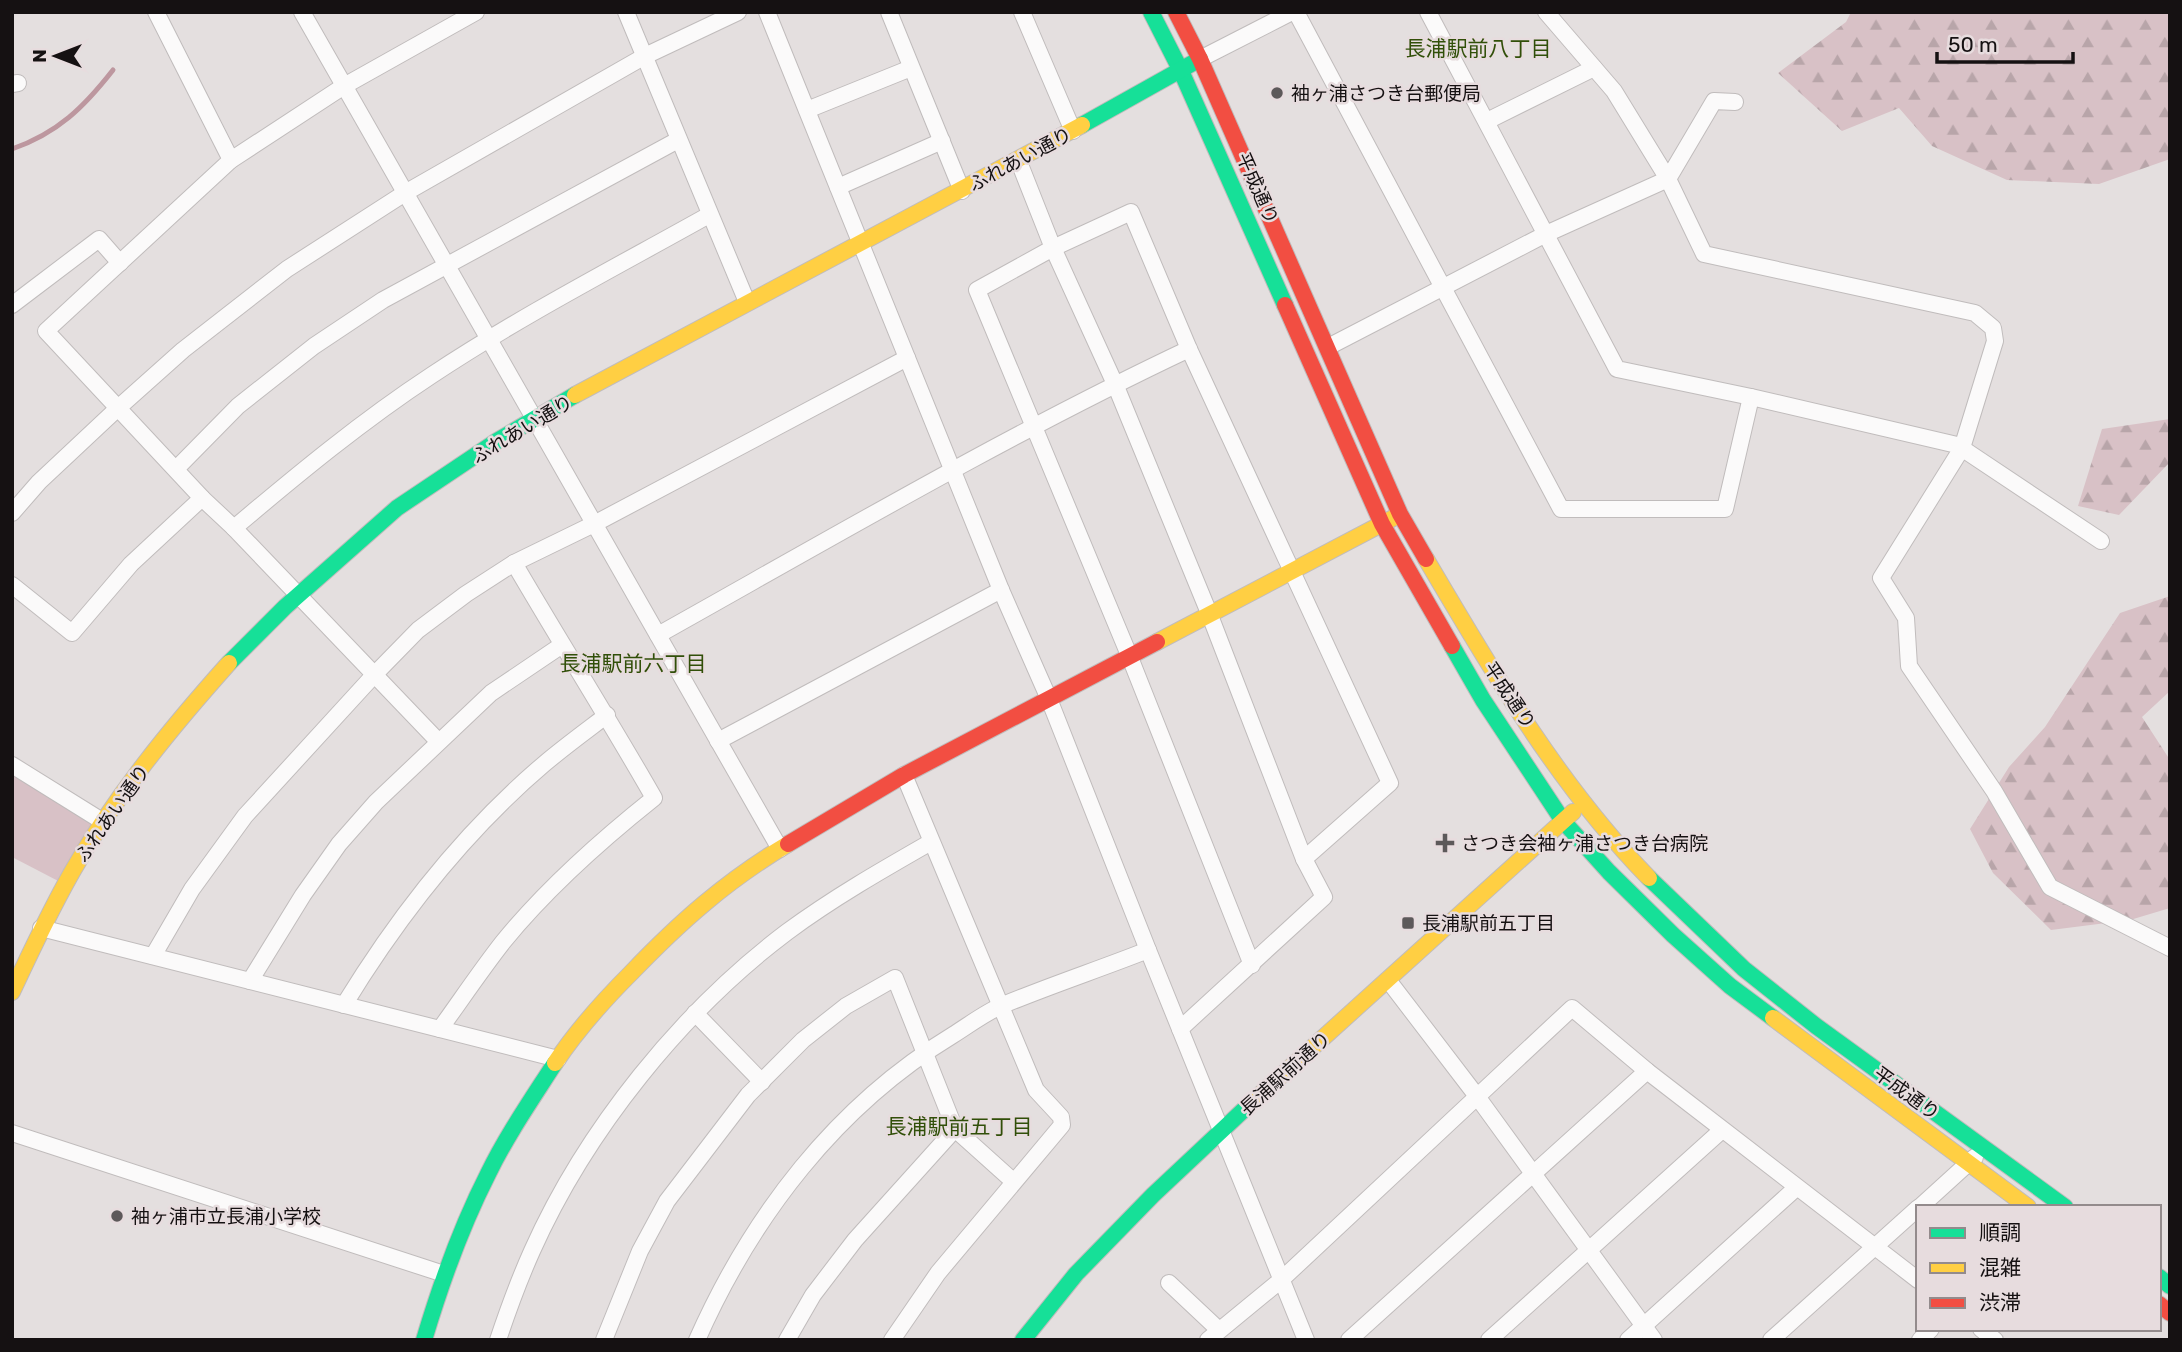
<svg xmlns="http://www.w3.org/2000/svg" width="2182" height="1352" font-family="Rubik,'Noto Sans JP',sans-serif">
<style>
.forest{fill:url(#forest-firs)}
.park{fill:#d8c1c6}
.lines{fill:none;stroke-linecap:round;stroke-linejoin:round}
.stream{stroke:#bd979f;stroke-width:5}
.street-casing{stroke:#c0bcbc;stroke-width:18}
.fast-casing{stroke:#c0bcbc;stroke-width:18}
.slow-casing{stroke:#c0bcbc;stroke-width:18}
.jam-casing{stroke:#c0bcbc;stroke-width:18}
.street{stroke:#fbfafa;stroke-width:16}
.fast{stroke:#16e098;stroke-width:16}
.slow{stroke:#ffcf43;stroke-width:16}
.jam{stroke:#f24e42;stroke-width:16}
.poi-dot{fill:#5d595a;stroke:#e7dcde;stroke-width:2.5}
.labels{text-anchor:middle;stroke-width:5;stroke-linejoin:round;paint-order:stroke}
.poi-label{font-size:19px;fill:#151112;stroke:#e7dcde;text-anchor:start}
.street-label{font-size:19px;fill:#151112;stroke:#e7dcde}
.neighbourhood-label{font-size:21px;fill:#314f09;stroke:#e7dcde}
</style>
<defs>
<pattern id="forest-firs" width="22" height="20" patternUnits="userSpaceOnUse" patternTransform="scale(1.75)"><rect width="22" height="20" fill="#d8c1c6"/><path d="M5 1l3.5 6h-7zM16 11l3.5 6h-7z" fill="#b8a5a9"/></pattern>
</defs>
<rect width="100%" height="100%" fill="#e4dfdf"/>
<g class="forest">
<path d="M 1851,12 L 2170,12 L 2170,159 L 2099,184 L 2007,180 L 1932,146 L 1899,108 L 1842,131 L 1778,73 L 1846,22 Z"/>
<path d="M 2170,419 L 2170,462 L 2119,515 L 2078,506 L 2102,429 Z"/>
<path d="M 2170,596 L 2170,691 L 2142,717 L 2170,760 L 2170,908 L 2130,920 L 2051,930 L 1993,873 L 1970,829 L 2009,767 L 2045,727 L 2120,613 Z"/>
</g>
<path class="park" d="M 12,765 L 102,821 L 64,884 L 12,857 Z"/>
<g class="lines">
<path class="stream" d="M 12,149 C 58,133 84,107 113,70"/>
<defs>
<g id="street">
<path d="M 156,12 L 231,160"/>
<path d="M 302,12 L 780,849"/>
<path d="M 626,12 L 747,302"/>
<path d="M 767,12 L 1001,590 L 1049,699 L 1148,950 L 1306,1340"/>
<path d="M 889,12 L 962,191"/>
<path d="M 1022,12 L 1073,131"/>
<path d="M 1296,12 L 1561,509 L 1725,509 L 1751,397"/>
<path d="M 1428,12 L 1617,369 L 1751,397 L 1957,445 L 2101,541"/>
<path d="M 1546,12 L 1614,91 L 1668,179 L 1704,254 L 1975,313 L 1993,328 L 1995,341 L 1962,448 L 1881,578 L 1906,618 L 1909,666 L 1994,791 L 2050,887 L 2170,948"/>
<path d="M 1200,59 L 1292,12"/>
<path d="M 12,84 L 18,83"/>
<path d="M 807,110 L 911,68"/>
<path d="M 1487,121 L 1594,68"/>
<path d="M 1019,162 L 1053,248 L 1115,384 L 1209,613 L 1304,859 L 1324,897 L 1180,1029"/>
<path d="M 838,187 L 942,141"/>
<path d="M 12,305 L 99,239 L 120,263"/>
<path d="M 1328,347 L 1546,234 L 1668,179 L 1714,101 L 1735,102"/>
<path d="M 176,469 L 238,406 L 314,346 L 383,300 L 678,140"/>
<path d="M 12,513 L 39,482 L 118,408 L 183,350 L 287,269 L 405,193 L 645,56 L 738,12"/>
<path d="M 234,528 C 298,474 362,421 432,375 C 521,316 616,267 709,215"/>
<path d="M 12,585 L 72,633 L 131,564 L 202,498"/>
<path d="M 658,635 C 833,537 1007,435 1189,349"/>
<path d="M 438,741 L 234,528 L 202,498 L 46,331 L 231,160 L 344,86 L 476,12"/>
<path d="M 718,741 L 1001,590"/>
<path d="M 12,765 L 102,821"/>
<path d="M 41,928 L 558,1059"/>
<path d="M 153,956 L 192,889 L 245,816 L 374,675 L 418,630 L 466,594 L 514,563 L 594,524 L 907,358"/>
<path d="M 1252,965 L 1129,655 L 977,290 L 1053,248 L 1131,212 L 1189,349 L 1390,783 L 1304,859"/>
<path d="M 1388,980 L 1476,1095 L 1654,1340"/>
<path d="M 250,981 L 303,895 L 339,844 L 376,802 L 491,693 L 562,645"/>
<path d="M 344,1005 C 399,915 464,832 544,764 C 564,747 586,731 607,715"/>
<path d="M 695,1013 L 762,1082"/>
<path d="M 440,1029 C 461,1000 481,970 503,942 C 547,888 600,841 654,798 C 609,719 560,642 514,563"/>
<path d="M 12,1133 L 444,1274"/>
<path d="M 1920,1207 L 1975,1157"/>
<path d="M 1169,1283 L 1219,1330"/>
<path d="M 1981,1329 L 1995,1340"/>
<path d="M 498,1340 C 508,1310 519,1280 532,1251 C 586,1130 682,1011 787,932 C 833,898 882,870 931,842"/>
<path d="M 604,1340 L 640,1251 L 667,1201 L 748,1095 L 803,1040 L 846,1006 L 895,978 L 955,1129 L 1013,1181"/>
<path d="M 697,1340 C 752,1216 836,1106 953,1035 C 969,1025 986,1012 1003,1005 C 1051,985 1100,969 1148,950"/>
<path d="M 787,1340 L 813,1295 L 855,1240 L 955,1129"/>
<path d="M 892,1340 L 938,1273 L 1062,1125 L 1061,1117 L 1036,1090 L 904,775"/>
<path d="M 1208,1340 L 1281,1280 L 1572,1008 L 1647,1071 L 1918,1280"/>
<path d="M 1349,1340 L 1647,1071"/>
<path d="M 1489,1340 L 1722,1130"/>
<path d="M 1628,1340 L 1796,1188"/>
<path d="M 1771,1340 L 1918,1208"/>
<path d="M 1920,1340 L 1931,1329"/>
</g>
<g id="fast">
<path d="M 1151,12 L 1181,71 L 1285,305"/>
<path d="M 1082,125 L 1200,59"/>
<path d="M 1452,646 L 1483,700 L 1563,821 L 1609,872 L 1673,935 L 1730,986 L 1773,1018"/>
<path d="M 229,663 L 285,607 L 397,508 L 497,441 L 575,395"/>
<path d="M 1649,878 L 1744,969 L 1816,1026 L 2065,1207"/>
<path d="M 2159,1277 L 2170,1286"/>
<path d="M 424,1340 C 441,1283 461,1227 488,1174 C 507,1135 532,1099 555,1063"/>
<path d="M 1023,1340 L 1076,1274 L 1153,1195 L 1251,1103"/>
</g>
<g id="slow">
<path d="M 575,395 L 1082,125"/>
<path d="M 1426,559 C 1492,671 1558,785 1649,878"/>
<path d="M 1157,642 L 1395,517"/>
<path d="M 12,992 C 31,951 50,911 72,872 C 115,796 171,728 229,663"/>
<path d="M 1773,1018 L 2028,1207"/>
<path d="M 555,1063 C 577,1030 603,1001 631,973 C 680,922 726,881 788,844"/>
<path d="M 1251,1103 L 1573,812"/>
</g>
<g id="jam">
<path d="M 1176,12 L 1200,59 L 1400,514 L 1426,559"/>
<path d="M 1285,305 L 1382,524 L 1452,646"/>
<path d="M 788,844 L 904,775 L 1157,642"/>
<path d="M 2159,1304 L 2170,1313"/>
</g>
</defs>
<use href="#street" class="street-casing"/>
<use href="#fast" class="fast-casing"/>
<use href="#slow" class="slow-casing"/>
<use href="#jam" class="jam-casing"/>
<use href="#street" class="street"/>
<use href="#fast" class="fast"/>
<use href="#slow" class="slow"/>
<use href="#jam" class="jam"/>
</g>
<g class="poi-dot">
<circle cx="1277" cy="93" r="7"/>
<path d="M1441.5 832.5h7v7h7v7h-7v7h-7v-7h-7v-7h7z"/>
<rect x="1401" y="916" width="14" height="14" rx="3.5"/>
<circle cx="117" cy="1216" r="7"/>
</g>
<g class="labels">
<g class="poi-label">
<text x="1291" y="100">袖ヶ浦さつき台郵便局</text>
<text x="1461" y="850">さつき会袖ヶ浦さつき台病院</text>
<text x="1422" y="930">長浦駅前五丁目</text>
<text x="131" y="1223">袖ヶ浦市立長浦小学校</text>
</g>
<g class="street-label">
<text transform="translate(1020 159) rotate(-28)" y="7">ふれあい通り</text>
<text transform="translate(1258 188) rotate(66)" y="7">平成通り</text>
<text transform="translate(522 429) rotate(-31)" y="7">ふれあい通り</text>
<text transform="translate(1510 695) rotate(56)" y="7">平成通り</text>
<text transform="translate(112 813) rotate(-55)" y="7">ふれあい通り</text>
<text transform="translate(1285 1073) rotate(-42)" y="7">長浦駅前通り</text>
<text transform="translate(1907 1093) rotate(36)" y="7">平成通り</text>
</g>
<g class="neighbourhood-label">
<text x="1478" y="56">長浦駅前八丁目</text>
<text x="633" y="671">長浦駅前六丁目</text>
<text x="959" y="1134">長浦駅前五丁目</text>
</g>
</g>
<rect width="2182" height="1352" fill="none" stroke="#151112" stroke-width="28"/>
<rect x="1916" y="1205" width="245" height="126" fill="#e7dcde" stroke="#938b8c" stroke-width="2"/>
<rect x="1930" y="1228" width="35" height="10" fill="#16e098" stroke="#938b8c" stroke-width="2"/>
<text x="1979" y="1240" font-size="21" fill="#151112">順調</text>
<rect x="1930" y="1263" width="35" height="10" fill="#ffcf43" stroke="#938b8c" stroke-width="2"/>
<text x="1979" y="1275" font-size="21" fill="#151112">混雑</text>
<rect x="1930" y="1298" width="35" height="10" fill="#f24e42" stroke="#938b8c" stroke-width="2"/>
<text x="1979" y="1310" font-size="21" fill="#151112">渋滞</text>
<g transform="translate(56 56) rotate(270)" stroke="#e7dcde" stroke-width="5" paint-order="stroke">
<path d="M0-5L12 26L0 18L-12 26Z" fill="#151112"/>
<text y="-10" font-size="19" font-weight="bold" text-anchor="middle" fill="#151112">N</text>
</g>
<path d="M1937 52v10h136v-10" fill="none" stroke="#151112" stroke-width="3.5"/>
<text x="1948" y="52" font-size="21" fill="#151112" stroke="#e7dcde" stroke-width="5" paint-order="stroke">50 m</text>
</svg>
